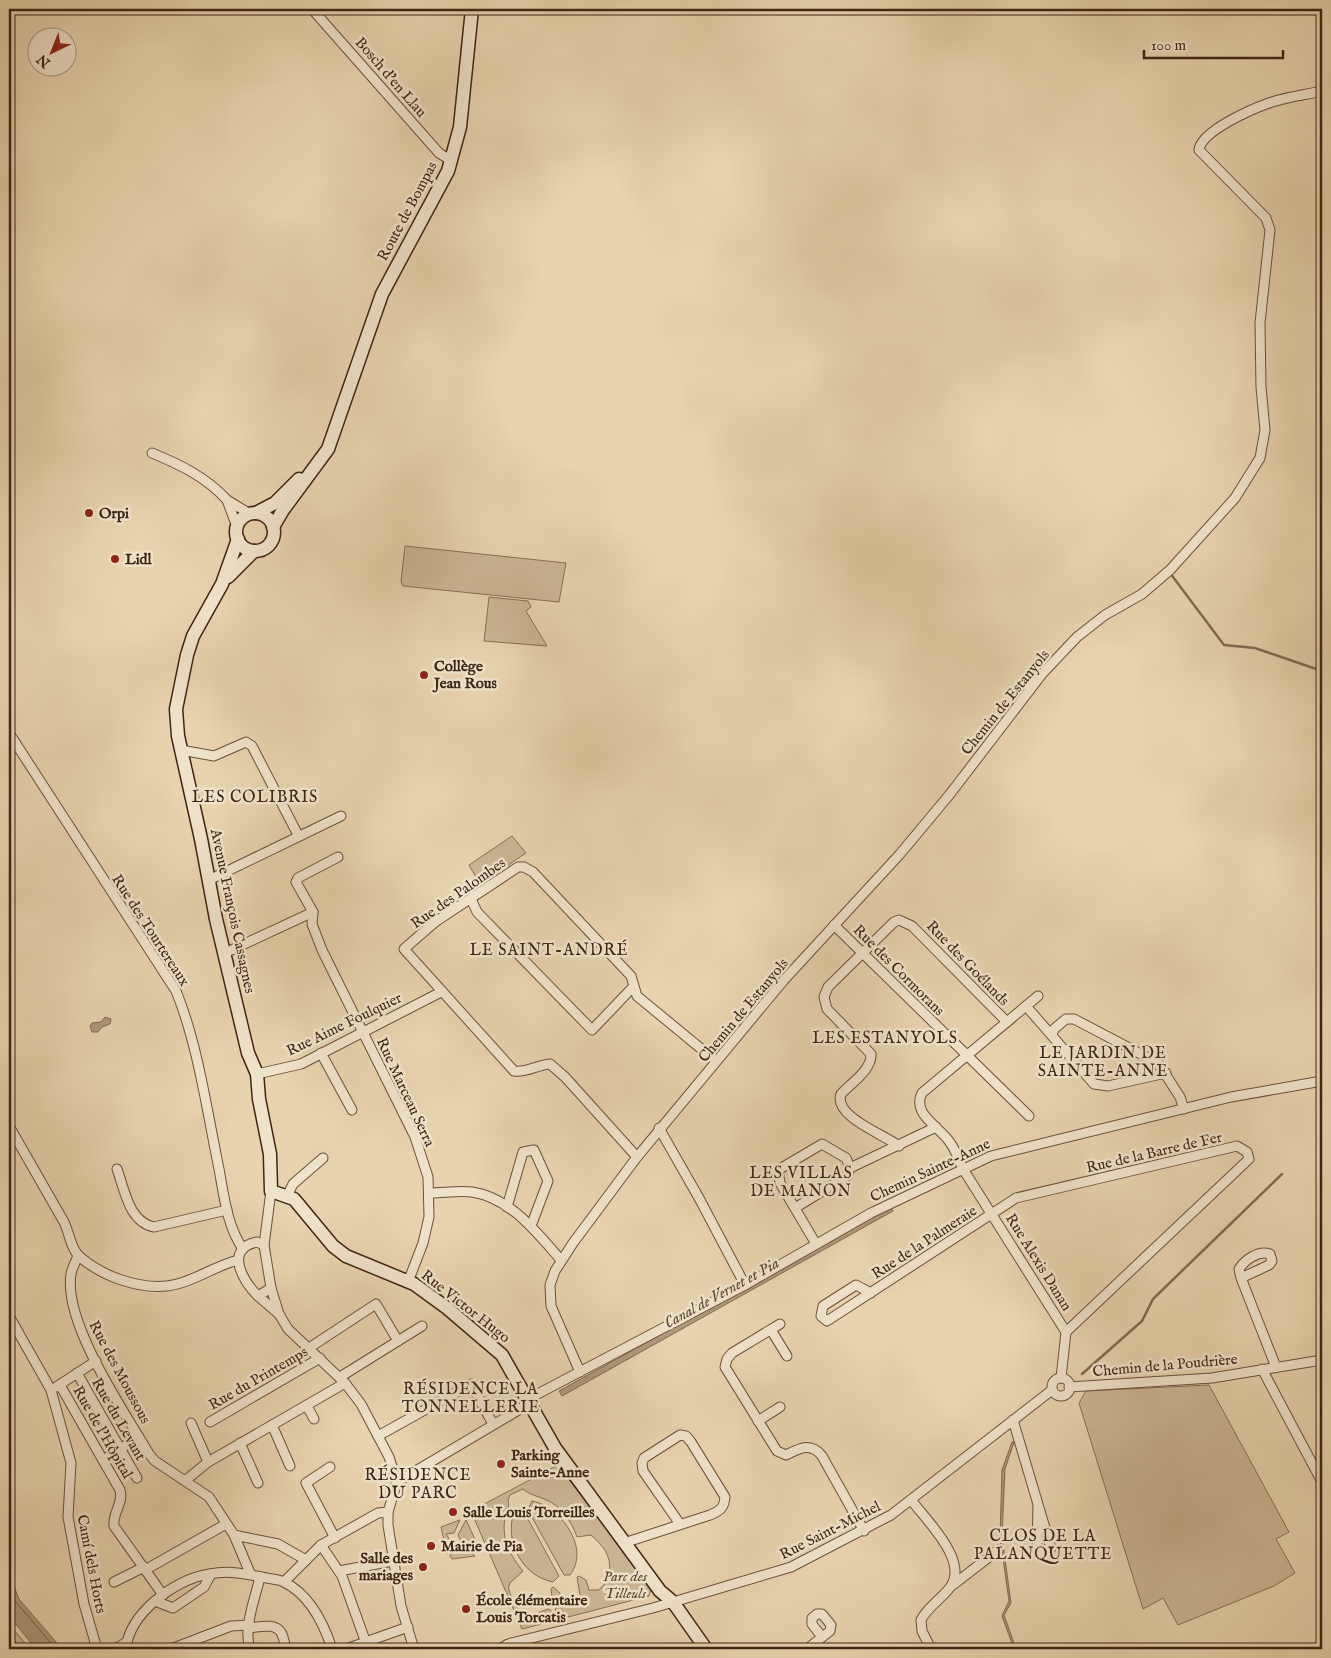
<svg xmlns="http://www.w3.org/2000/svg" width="1331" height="1658" font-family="'IM FELL English',serif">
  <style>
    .green { fill: #cbb594; stroke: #866d54; fill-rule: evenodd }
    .water { fill: #ae987a; stroke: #826a52 }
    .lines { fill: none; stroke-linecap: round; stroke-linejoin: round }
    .shore { stroke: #775e48; stroke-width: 1 }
    .stream { stroke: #826a52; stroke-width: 2.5 }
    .street-casing { stroke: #6a503b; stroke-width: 11 }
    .secondary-casing { stroke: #402515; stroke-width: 15 }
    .street { stroke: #efe2ca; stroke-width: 9 }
    .secondary { stroke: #efe2ca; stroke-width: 12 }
    .poi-dot { fill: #8f2418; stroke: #efe2ca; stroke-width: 2 }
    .labels { text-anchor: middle; stroke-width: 5; stroke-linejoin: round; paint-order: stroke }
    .street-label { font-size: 15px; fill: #402515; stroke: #efe2ca }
    .poi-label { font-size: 15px; font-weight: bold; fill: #402515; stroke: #efe2ca; text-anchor: start }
    .park-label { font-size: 15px; font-style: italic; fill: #5c422e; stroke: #efe2ca }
    .neighbourhood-label { font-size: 16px; letter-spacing: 1px; fill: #402515; stroke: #efe2ca }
    .water-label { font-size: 16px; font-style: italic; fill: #614833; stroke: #efe2ca }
  </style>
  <rect width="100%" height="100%" fill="#e7d3ae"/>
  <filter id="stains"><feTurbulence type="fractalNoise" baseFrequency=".004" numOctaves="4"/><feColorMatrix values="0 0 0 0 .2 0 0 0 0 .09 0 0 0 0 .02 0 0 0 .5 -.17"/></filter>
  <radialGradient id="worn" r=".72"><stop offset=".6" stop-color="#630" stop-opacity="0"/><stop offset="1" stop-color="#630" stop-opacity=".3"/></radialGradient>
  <g class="green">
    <path d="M 405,546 L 566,563 L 559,602 L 403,586 L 401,582 Z"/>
    <path d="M 489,597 L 528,601 L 531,607 L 526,611 L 547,646 L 484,641 Z"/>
    <path d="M 512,836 L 526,853 L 480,884 L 469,865 Z"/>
    <path d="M 1209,1385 L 1289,1532 L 1276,1539 L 1295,1573 L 1274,1586 L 1178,1625 L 1163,1598 L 1143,1609 L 1079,1403 L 1086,1391 Z"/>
    <path d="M 558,1465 L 651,1589 L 649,1596 L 522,1629 L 471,1511 ZM 523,1489 C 530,1495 535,1495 544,1499 C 561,1505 571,1521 577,1537 L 591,1535 C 607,1549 613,1560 608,1580 L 599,1590 L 589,1590 L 586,1580 L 579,1576 L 577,1577 L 580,1595 L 576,1602 C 564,1603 562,1593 553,1587 L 551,1589 L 552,1596 L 558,1602 L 554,1614 L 549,1609 C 528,1615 523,1623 512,1598 C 510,1593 507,1589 510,1583 L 523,1571 C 511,1557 501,1538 505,1519 C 507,1511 510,1508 508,1500 L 510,1495 Z"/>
    <path d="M 532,1501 C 560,1506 591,1548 570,1575 L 564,1575 L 528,1510 Z"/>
    <path d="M 518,1510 L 524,1512 L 559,1576 L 553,1582 C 522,1576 504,1541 514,1512 Z"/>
    <path d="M 460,1520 L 454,1533 L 446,1534 L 452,1543 L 447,1554 L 441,1527 Z"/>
    <path d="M 466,1520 L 479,1548 L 476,1551 L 460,1539 L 458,1535 Z"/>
    <path d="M 455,1543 L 458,1543 L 475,1556 L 452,1559 L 450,1556 Z"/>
    <path d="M 9,1624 L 30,1649 L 9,1649 Z"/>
  </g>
  <g class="water">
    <path d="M 105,1017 L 111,1019 L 110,1024 L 102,1027 L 98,1032 L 92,1032 L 90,1026 L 92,1023 L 101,1022 Z"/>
    <path d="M 891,1207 L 893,1211 L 562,1396 L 559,1391 Z"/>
    <path d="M 1012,1442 L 1014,1442 L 1005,1469 L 1002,1537 L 1011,1603 L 1004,1615 L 1016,1649 L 1014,1649 L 1002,1616 L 1009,1601 L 1000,1537 L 1002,1470 Z"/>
    <path d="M 9,1574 L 19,1599 L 62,1649 L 36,1649 L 9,1616 Z"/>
  </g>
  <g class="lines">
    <path class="shore" d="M 9,1588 L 16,1602 L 56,1649"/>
    <g class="stream">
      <path d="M 1170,573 L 1224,645 L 1255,648 L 1322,671"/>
      <path d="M 1082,1374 L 1142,1321 L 1153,1299 L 1282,1174"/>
    </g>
    <g class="street-casing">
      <g id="street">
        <path d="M 312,9 L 439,153 L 452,161"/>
        <path d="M 152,453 C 181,465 206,477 227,500"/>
        <path d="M 237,527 L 227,500 L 250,514"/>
        <path d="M 9,733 L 176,991 C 198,1045 207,1111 219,1169 C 224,1196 227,1226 243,1249"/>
        <path d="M 181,750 L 214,756 L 246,742 L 252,746 L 298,835"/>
        <path d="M 338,857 L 298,878 L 296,882 L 313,912 L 312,924 L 322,950 L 415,1137 L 428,1177 L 429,1217 L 423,1243 L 408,1282"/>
        <path d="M 209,883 L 213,878 L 341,816"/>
        <path d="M 471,899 L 477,912 L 592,1030 L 633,987"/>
        <path d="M 834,925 L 1029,1116"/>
        <path d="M 225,953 L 313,912"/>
        <path d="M 1038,996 L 922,1093 C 911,1115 941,1127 951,1144 C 956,1151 959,1161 963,1169 L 1066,1332 L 1061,1378"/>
        <path d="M 1026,1006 L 1094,1084 L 1108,1086 L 1166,1073"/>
        <path d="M 1052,1035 L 1054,1029 L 1066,1019 L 1074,1019 L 1158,1063 L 1180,1097 L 1184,1109"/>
        <path d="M 321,1053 L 352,1110"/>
        <path d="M 257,1074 L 301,1064 L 441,992"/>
        <path d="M 9,1126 C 27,1158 46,1190 64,1222 C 69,1232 71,1249 79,1256 C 101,1276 138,1289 167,1286 C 192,1283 214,1266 238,1260"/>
        <path d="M 659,1128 L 699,1198 L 745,1285"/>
        <path d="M 899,1146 C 883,1134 833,1116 841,1094 C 851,1083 872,1070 871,1054 L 827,1009 L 824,997 L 828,987 L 894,922 L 899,920 L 912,926 L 1007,1022"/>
        <path d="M 637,1157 L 565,1077 L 550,1064 C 537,1065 526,1073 514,1071 L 404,949 L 435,922 L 518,867 L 524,867 L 533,872 L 631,976 L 637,996 L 716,1061"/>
        <path d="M 850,1168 L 936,1127"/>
        <path d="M 117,1169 C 125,1191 129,1222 154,1227 L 227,1210"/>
        <path d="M 429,1193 C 443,1193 459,1190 472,1192 C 511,1198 537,1233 561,1260"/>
        <path d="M 287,1196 L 293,1184 L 323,1158"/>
        <path d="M 507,1207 L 523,1152 L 534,1150 L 548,1181 L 531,1226"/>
        <path d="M 795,1208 L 847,1176 L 850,1168 L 846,1158 L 822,1144 L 778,1170 L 780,1183 L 816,1244"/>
        <path d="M 257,1242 L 264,1245 L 271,1288 L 258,1296 C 244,1282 223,1249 257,1242 Z"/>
        <path d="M 264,1245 L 271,1191"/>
        <path d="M 78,1256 C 76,1261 72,1268 71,1274 C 63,1323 124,1411 149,1454 L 155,1461 L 209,1497 L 234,1535 L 250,1573"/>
        <path d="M 1241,1278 L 1269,1265 L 1272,1261 L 1270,1254 C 1258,1250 1245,1260 1239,1269 L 1241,1278 L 1276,1367"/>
        <path d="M 871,1293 L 856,1285 L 823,1306 L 821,1316 L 827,1321 L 1016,1198 L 1237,1146 L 1247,1152 L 1249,1159 L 1066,1332"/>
        <path d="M 258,1296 L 279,1314 L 271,1288"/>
        <path d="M 279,1314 L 288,1329 L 345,1383 L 361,1404 L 389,1457 L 397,1482 L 388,1512 L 388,1525 L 401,1606 L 414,1649"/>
        <path d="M 9,1316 L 51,1390 L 71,1463 L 68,1517 L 84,1604 L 97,1649"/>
        <path d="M 780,1324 L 732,1353 L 727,1359 L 725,1367 L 777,1451 L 786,1455 C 800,1448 811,1442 822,1456 L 864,1531"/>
        <path d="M 771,1330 L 787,1356"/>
        <path d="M 309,1348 L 376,1304 L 398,1341"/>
        <path d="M 1262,1369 L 1322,1482"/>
        <path d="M 580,1372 L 551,1306 L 550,1285 L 555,1271 L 573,1243 L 637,1157 L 784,980 L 900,854 L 950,794 L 1042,674 L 1077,637 L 1105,615 L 1142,594 L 1170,570 L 1235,498 L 1260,458 L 1265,430 L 1261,387 L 1260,323 L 1270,230 L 1266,218 L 1199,150 C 1201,131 1252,109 1269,103 C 1285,97 1305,95 1322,91"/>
        <path d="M 77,1373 L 137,1478"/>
        <path d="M 340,1377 L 422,1326"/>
        <circle cx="1061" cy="1387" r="9"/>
        <path d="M 60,1385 L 120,1490 C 124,1503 112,1513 114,1526 L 163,1595"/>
        <path d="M 56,1387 L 96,1361"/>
        <path d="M 1069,1387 L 1212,1378 L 1322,1360"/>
        <path d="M 307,1406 L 314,1419"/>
        <path d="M 1013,1420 L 1051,1548 L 1037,1553 L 1038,1505"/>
        <path d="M 758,1421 L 780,1407"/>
        <path d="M 210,1422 L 320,1358"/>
        <path d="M 191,1423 L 208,1462"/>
        <path d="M 272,1425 L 290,1466"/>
        <path d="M 378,1436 L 471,1384 L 493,1424"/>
        <path d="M 240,1443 L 258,1483"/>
        <path d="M 103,1460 L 139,1437"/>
        <path d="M 330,1467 L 306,1483 L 335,1538"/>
        <path d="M 186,1480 L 208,1462 L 345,1383"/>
        <path d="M 397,1482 L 522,1408 L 528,1399 L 745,1285 L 871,1213 L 991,1156 L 1231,1097 L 1322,1081"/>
        <path d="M 912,1501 C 927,1521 968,1560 951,1586 C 943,1598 928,1606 921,1620 L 922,1631 L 931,1649"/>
        <path d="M 234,1535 L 278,1544 L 306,1560"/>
        <path d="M 624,1543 L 710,1515 C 720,1511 724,1508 725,1497 L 691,1442 L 686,1436 L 680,1435 L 644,1458 L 642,1463 L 643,1471 L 680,1524"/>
        <path d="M 321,1545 L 342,1576 L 366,1643"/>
        <path d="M 145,1570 L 226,1524"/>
        <path d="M 339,1571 L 393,1561"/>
        <path d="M 114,1582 L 144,1567"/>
        <path d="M 284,1582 L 321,1545 L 378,1513 L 388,1512"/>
        <path d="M 953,1585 L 998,1550"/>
        <path d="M 155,1601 L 173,1608 L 204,1587 L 211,1574"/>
        <path d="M 249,1628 C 259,1627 276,1622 282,1634 C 284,1639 284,1644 287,1649"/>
        <path d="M 115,1649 L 127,1642 C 136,1607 181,1576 216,1573 C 233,1571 246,1574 262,1577 C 269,1579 278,1579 284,1582 C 310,1595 324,1624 332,1649"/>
        <path d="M 171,1649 L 231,1626 L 250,1625"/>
        <path d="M 250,1649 C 243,1628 255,1599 260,1577"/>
        <path d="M 346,1649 L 408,1627"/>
        <path d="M 500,1649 L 508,1644 L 653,1608 L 791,1567 L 891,1515 L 1052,1390"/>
        <path d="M 807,1649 L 830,1631 L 831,1625 L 822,1614 L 817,1614 L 812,1618 L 812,1624 L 822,1637"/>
      </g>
    </g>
    <g class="secondary-casing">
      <g id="secondary">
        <path d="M 256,513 L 275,503 L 299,479"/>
        <circle cx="255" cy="532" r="19"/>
        <path d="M 273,527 L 283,510 L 328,449 L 382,294 L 448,171 L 460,127 L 472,9"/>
        <path d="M 238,539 L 222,584 L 193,636 L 187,655 L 176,709 L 178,736 L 201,839 L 216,919 L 248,1053 L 257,1074 L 259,1099 L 270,1154 L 271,1191 L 294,1199 L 333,1246 L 346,1256 L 414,1284 L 447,1308 L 502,1355 L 555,1448 L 660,1591 L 673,1602 L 706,1649"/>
        <path d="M 228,577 L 254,551"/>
      </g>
    </g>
    <use href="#street" class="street"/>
    <use href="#secondary" class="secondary"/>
  </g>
  <g class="poi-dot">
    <circle cx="89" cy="513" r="5"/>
    <circle cx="115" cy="559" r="5"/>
    <circle cx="424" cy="675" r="5"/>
    <circle cx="501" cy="1464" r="5"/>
    <circle cx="453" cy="1512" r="5"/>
    <circle cx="431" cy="1546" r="5"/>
    <circle cx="423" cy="1567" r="5"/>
    <circle cx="466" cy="1609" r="5"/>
  </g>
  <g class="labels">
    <g class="street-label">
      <text transform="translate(391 77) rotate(49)" y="5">Bosch d'en Llau</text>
      <text transform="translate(407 211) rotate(-62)" y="5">Route de Bompas</text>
      <text transform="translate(1005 702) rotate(-51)" y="5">Chemin de Estanyols</text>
      <text transform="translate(458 893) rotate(-35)" y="5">Rue des Palombes</text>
      <text transform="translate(233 911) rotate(78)" y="5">Avenue François Cassagnes</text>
      <text transform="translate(151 930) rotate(57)" y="5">Rue des Tourtereaux</text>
      <text transform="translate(968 963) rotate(46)" y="5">Rue des Goélands</text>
      <text transform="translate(899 970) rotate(45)" y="5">Rue des Cormorans</text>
      <text transform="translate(743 1010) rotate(-50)" y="5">Chemin de Estanyols</text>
      <text transform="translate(344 1024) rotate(-26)" y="5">Rue Aime Foulquier</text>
      <text transform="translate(406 1092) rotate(65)" y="5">Rue Marceau Serra</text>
      <text transform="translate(1154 1152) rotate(-13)" y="5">Rue de la Barre de Fer</text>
      <text transform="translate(930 1170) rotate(-25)" y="5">Chemin Sainte-Anne</text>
      <text transform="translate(924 1242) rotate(-33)" y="5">Rue de la Palmeraie</text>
      <text transform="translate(1039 1262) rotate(58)" y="5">Rue Alexis Danan</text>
      <text transform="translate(466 1306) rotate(38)" y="5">Rue Victor Hugo</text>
      <text transform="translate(1165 1365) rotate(-5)" y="5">Chemin de la Poudrière</text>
      <text transform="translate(120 1372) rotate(62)" y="5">Rue des Moussous</text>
      <text transform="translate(258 1378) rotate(-30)" y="5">Rue du Printemps</text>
      <text transform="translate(119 1419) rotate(60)" y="5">Rue du Levant</text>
      <text transform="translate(103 1432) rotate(60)" y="5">Rue de l'Hôpital</text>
      <text transform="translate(830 1530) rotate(-27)" y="5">Rue Saint-Michel</text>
      <text transform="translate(92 1564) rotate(79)" y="5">Camí dels Horts</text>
    </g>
    <g class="poi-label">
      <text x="99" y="518">Orpi</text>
      <text x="125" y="564">Lidl</text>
      <text x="434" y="671">Collège<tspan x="434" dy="17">Jean Rous</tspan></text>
      <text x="511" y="1460">Parking<tspan x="511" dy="17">Sainte-Anne</tspan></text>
      <text x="463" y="1517">Salle Louis Torreilles</text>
      <text x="441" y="1551">Mairie de Pia</text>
      <text x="413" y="1563" text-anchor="end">Salle des<tspan x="413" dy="17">mariages</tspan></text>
      <text x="476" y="1605">École élémentaire<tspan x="476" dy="17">Louis Torcatis</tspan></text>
    </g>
    <g class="park-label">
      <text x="625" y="1581">Parc des<tspan x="625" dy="17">Tilleuls</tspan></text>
    </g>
    <g class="neighbourhood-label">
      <text x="255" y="802">LES COLIBRIS</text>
      <text x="549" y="955">LE SAINT-ANDRÉ</text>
      <text x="885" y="1043">LES ESTANYOLS</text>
      <text x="1103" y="1058">LE JARDIN DE<tspan x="1103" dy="18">SAINTE-ANNE</tspan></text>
      <text x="801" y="1178">LES VILLAS<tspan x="801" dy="18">DE MANON</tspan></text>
      <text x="471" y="1394">RÉSIDENCE LA<tspan x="471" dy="18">TONNELLERIE</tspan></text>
      <text x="418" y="1480">RÉSIDENCE<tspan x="418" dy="18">DU PARC</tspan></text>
      <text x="1043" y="1541">CLOS DE LA<tspan x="1043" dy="18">PALANQUETTE</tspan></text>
    </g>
    <g class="water-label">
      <text transform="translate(721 1292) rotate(-29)" y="6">Canal de Vernet et Pia</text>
    </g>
  </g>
  <rect width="1331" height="1658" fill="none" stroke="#e7d3ae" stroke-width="30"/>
  <rect x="10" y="10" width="1311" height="1638" fill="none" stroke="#402515" stroke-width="2.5"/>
  <rect x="15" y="15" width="1301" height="1628" fill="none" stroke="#402515"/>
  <g transform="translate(52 52) rotate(223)"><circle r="24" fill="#efe2ca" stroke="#a99682"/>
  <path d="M0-4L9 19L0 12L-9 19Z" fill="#8f2418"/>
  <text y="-8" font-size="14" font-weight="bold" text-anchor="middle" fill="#402515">N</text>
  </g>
  <path d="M1144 50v8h139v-8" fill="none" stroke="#402515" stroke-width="2.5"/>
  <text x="1151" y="50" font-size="15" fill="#402515" stroke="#efe2ca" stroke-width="4" paint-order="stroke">100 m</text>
  <rect width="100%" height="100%" filter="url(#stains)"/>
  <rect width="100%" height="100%" fill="url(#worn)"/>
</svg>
